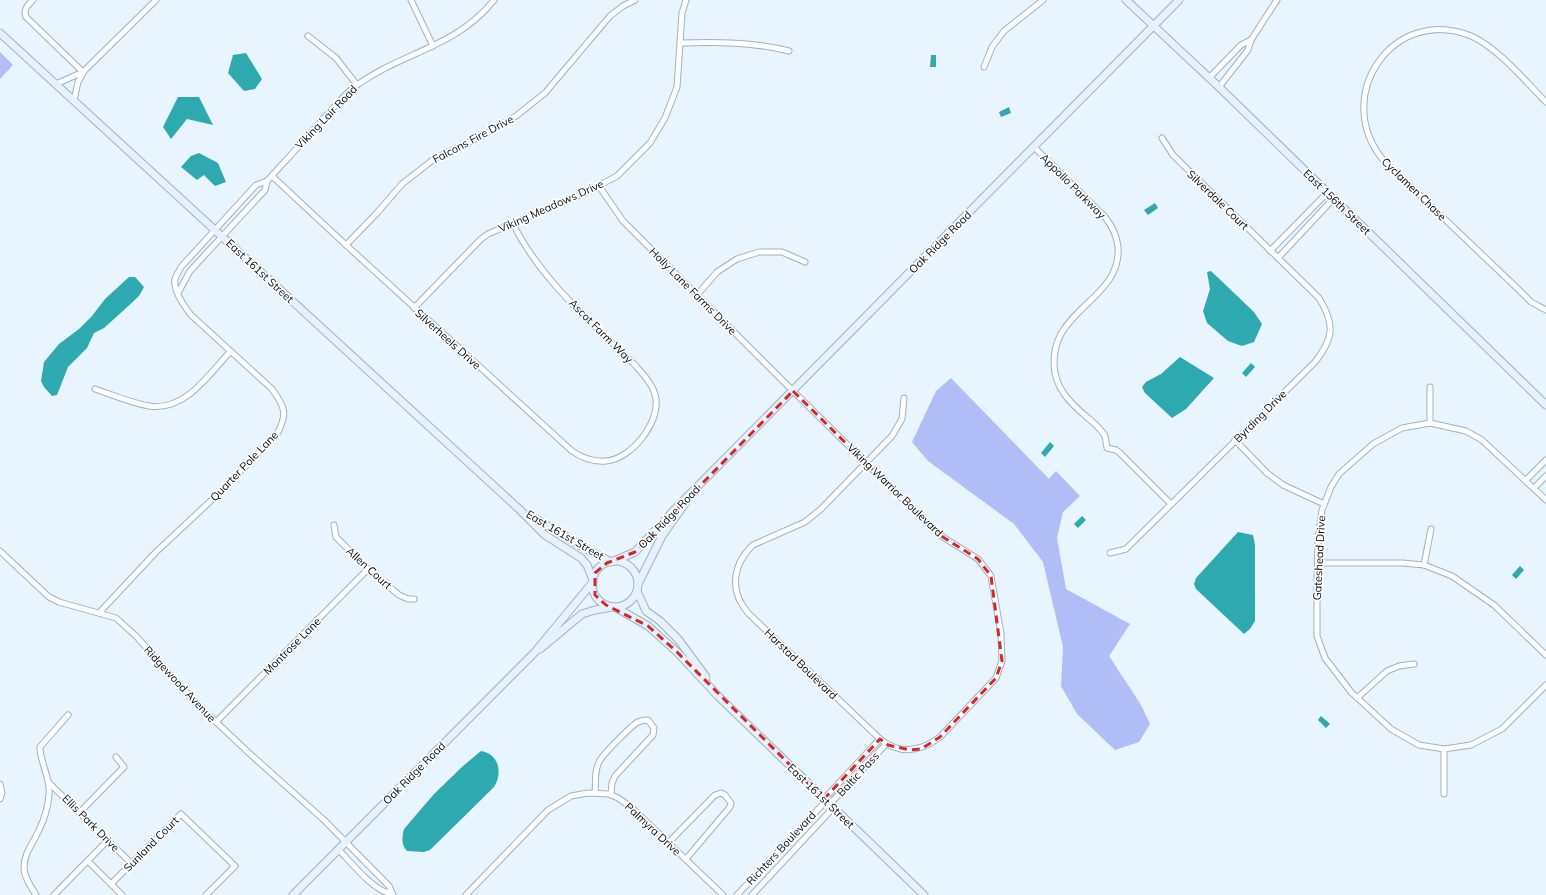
<svg xmlns="http://www.w3.org/2000/svg" width="1546" height="895" font-family="Mulish,sans-serif">
  <style>
    .green { fill: #b1bdf6 }
    .water { fill: #2fa9b0 }
    .lines { fill: none; stroke-linecap: round; stroke-linejoin: round }
    .street-casing { stroke: #9eb2c0; stroke-width: 7 }
    .secondary-casing { stroke: #9eb2c0; stroke-width: 9 }
    .street { stroke: #fff; stroke-width: 5 }
    .secondary { stroke: #e7f0fd; stroke-width: 7 }
    .marked { fill: none; stroke: #d62828; stroke-width: 3; stroke-dasharray: 8 5; stroke-linejoin: round }
    .labels { text-anchor: middle; stroke-width: 3.5; stroke-linejoin: round; paint-order: stroke }
    .street-label { font-size: 11px; fill: #060c11; stroke: #fff }
  </style>
  <rect width="100%" height="100%" fill="#e8f5fe"/>
  <g class="green">
    <path d="M 0,52 L 13,65 L 0,79 Z"/>
    <path d="M 951,378 L 1049,479 L 1056,471 L 1080,496 L 1063,512 L 1057,538 L 1066,589 L 1130,624 L 1109,656 L 1141,705 L 1150,724 L 1139,742 L 1115,750 L 1077,714 L 1061,686 L 1063,647 L 1043,562 L 1014,524 L 928,461 L 912,442 L 936,391 Z"/>
  </g>
  <g class="water">
    <path d="M 246,53 L 262,79 L 255,89 L 244,91 L 228,73 L 233,55 Z"/>
    <path d="M 931,55 L 936,55 L 936,67 L 930,67 Z"/>
    <path d="M 178,97 L 199,97 L 213,125 L 187,119 L 171,139 L 163,127 Z"/>
    <path d="M 1009,107 L 1011,113 L 1001,117 L 999,112 Z"/>
    <path d="M 199,153 L 218,163 L 226,182 L 215,186 L 204,175 L 197,180 L 181,167 L 191,156 Z"/>
    <path d="M 1155,203 L 1158,208 L 1148,215 L 1144,210 Z"/>
    <path d="M 1211,271 L 1254,312 L 1262,324 L 1254,342 L 1242,346 L 1228,341 L 1207,323 L 1203,311 L 1210,289 L 1207,272 Z"/>
    <path d="M 129,277 L 135,277 L 144,287 L 139,296 L 124,310 L 104,328 L 94,333 L 87,348 L 68,367 L 57,395 L 52,396 L 44,387 L 41,381 L 44,362 L 59,344 L 79,329 L 92,316 L 105,299 Z"/>
    <path d="M 1180,357 L 1214,378 L 1186,409 L 1172,418 L 1145,393 L 1142,387 L 1146,382 L 1161,374 Z"/>
    <path d="M 1251,363 L 1255,367 L 1246,377 L 1242,373 Z"/>
    <path d="M 1050,442 L 1054,446 L 1045,457 L 1041,453 Z"/>
    <path d="M 1082,516 L 1086,520 L 1078,528 L 1074,524 Z"/>
    <path d="M 1238,532 L 1253,535 L 1255,545 L 1255,621 L 1250,629 L 1244,634 L 1196,589 L 1194,584 L 1196,578 Z"/>
    <path d="M 1520,566 L 1524,570 L 1516,579 L 1512,575 Z"/>
    <path d="M 1321,716 L 1330,724 L 1326,728 L 1318,720 Z"/>
    <path d="M 481,751 C 499,754 503,773 494,787 L 430,850 L 424,852 L 407,851 C 401,845 402,837 404,829 L 434,794 L 463,766 Z"/>
  </g>
  <g class="lines">
    <g class="street-casing">
      <g id="street">
        <path d="M 33,0 C 28,5 23,9 26,17 L 83,72"/>
        <path d="M 411,0 L 433,46"/>
        <path d="M 308,36 L 336,58 L 357,85"/>
        <path d="M 681,43 C 718,42 753,42 789,51"/>
        <path d="M 984,67 L 992,47 L 1004,31 L 1043,0"/>
        <path d="M 1209,78 L 1241,45 L 1251,40"/>
        <path d="M 56,84 L 83,72 L 156,0"/>
        <path d="M 1219,87 L 1248,50 L 1251,40 L 1277,0"/>
        <path d="M 74,100 L 78,82 L 83,73"/>
        <path d="M 1546,102 C 1525,81 1498,48 1471,36 C 1393,4 1329,98 1385,162 L 1519,290 L 1531,302 L 1546,310"/>
        <path d="M 1034,147 L 1105,217 C 1112,226 1117,236 1118,247 C 1121,288 1078,303 1061,334 C 1056,343 1054,354 1054,363 C 1054,388 1071,404 1088,418 C 1094,423 1101,429 1105,436 C 1106,440 1106,444 1107,448 L 1116,450 L 1120,453 L 1171,504"/>
        <path d="M 272,176 L 346,245 L 572,451 C 582,458 594,462 606,461 C 631,459 659,424 656,399 C 654,385 643,374 634,364 C 590,321 541,280 513,224"/>
        <path d="M 599,186 L 623,221 L 793,391 L 938,534 L 978,559 L 991,576 L 1001,634 L 1002,661 L 996,678 L 940,737 C 920,752 900,755 880,739 L 749,614 C 729,592 732,565 753,545 L 805,522 L 821,509 L 892,436 L 902,419 L 904,398"/>
        <path d="M 346,245 L 376,214 L 402,184 L 434,159 L 482,136 L 516,116 L 545,93 L 610,16 L 623,6 L 635,0"/>
        <path d="M 1270,251 L 1327,193"/>
        <path d="M 1278,258 L 1333,199"/>
        <path d="M 178,293 L 190,271 L 265,190 L 267,181 C 286,160 305,140 323,119 C 334,108 344,94 357,85 C 403,52 457,47 494,0"/>
        <path d="M 697,295 L 717,272 L 737,259 L 759,252 L 782,252 L 805,262"/>
        <path d="M 414,308 L 481,239 L 488,234 L 587,192 L 617,176 L 650,143 L 665,118 L 677,87 L 682,13 L 686,0"/>
        <path d="M 95,389 C 113,395 131,403 149,406 C 185,412 209,374 230,352"/>
        <path d="M 1430,423 L 1430,387"/>
        <path d="M 1235,440 L 1267,473 L 1283,485 L 1324,504"/>
        <path d="M 1526,480 L 1546,460"/>
        <path d="M 1534,488 L 1546,476"/>
        <path d="M 1546,500 L 1482,440 L 1466,431 L 1430,423 L 1402,428 L 1373,444 L 1339,474 L 1331,487 L 1322,510 L 1318,540 L 1317,580 L 1317,636 L 1325,658 L 1351,692 L 1391,729 L 1419,745 L 1444,749 L 1471,745 L 1502,729 L 1546,685"/>
        <path d="M 334,525 L 336,537 L 368,569 L 399,595 L 408,599 L 414,599"/>
        <path d="M 0,551 L 49,597 L 59,602 L 116,618 L 136,636 L 195,702 L 249,753 L 324,820 L 389,886 L 393,895"/>
        <path d="M 1110,553 L 1126,549 L 1132,543 L 1315,362 C 1334,338 1335,324 1319,298 L 1173,155 L 1162,138"/>
        <path d="M 1318,563 L 1402,563 L 1424,565 L 1452,576 L 1494,605 L 1546,655"/>
        <path d="M 1424,565 L 1431,529"/>
        <path d="M 99,613 L 156,552 L 217,495 L 277,434 C 288,414 285,407 272,389 L 191,315 C 184,306 173,290 175,279 C 176,275 180,270 181,267 L 256,185 L 267,181"/>
        <path d="M 1357,698 L 1387,671 L 1399,666 L 1414,664"/>
        <path d="M 216,722 L 368,569"/>
        <path d="M 49,783 L 132,864"/>
        <path d="M 0,784 L 2,793 L 0,799"/>
        <path d="M 595,793 C 596,783 594,771 599,762 C 602,755 632,725 638,722 C 642,720 644,720 648,720 L 654,728 L 653,735 L 615,776 L 612,783 L 611,795"/>
        <path d="M 1444,794 L 1444,749"/>
        <path d="M 824,799 L 880,739"/>
        <path d="M 830,804 L 886,744"/>
        <path d="M 80,812 L 124,767 L 116,757"/>
        <path d="M 668,843 L 715,795 L 721,793 L 725,795 L 731,803 L 730,807 L 686,859"/>
        <path d="M 338,849 C 350,861 375,893 391,893"/>
        <path d="M 88,861 L 122,895"/>
        <path d="M 111,884 L 181,814 L 235,866 L 206,895"/>
        <path d="M 36,895 C 31,887 24,877 24,867 C 24,853 34,842 39,830 C 44,820 48,806 49,795 C 51,778 40,763 40,747 L 68,715"/>
        <path d="M 54,895 L 108,840"/>
        <path d="M 466,895 L 548,810 L 571,796 L 588,793 L 609,794 L 618,798 L 631,807 L 723,895"/>
        <path d="M 737,895 L 826,801"/>
        <path d="M 752,895 L 833,808"/>
      </g>
    </g>
    <g class="secondary-casing">
      <g id="secondary">
        <path d="M 1126,0 L 1219,87 L 1546,405"/>
        <path d="M 0,33 L 519,509 L 545,535 L 581,558 L 587,565 L 593,580"/>
        <path d="M 529,515 L 592,552 L 611,562"/>
        <path d="M 614,561 L 635,552 L 677,507 L 701,483 L 1179,0"/>
        <circle cx="615" cy="584" r="23"/>
        <path d="M 638,584 L 662,536 L 686,502"/>
        <path d="M 637,591 L 646,611 L 660,621 L 678,639 L 706,677"/>
        <path d="M 615,607 L 648,626 L 677,652 L 718,696 L 924,895"/>
        <path d="M 540,649 L 582,614 L 595,610 L 612,607"/>
        <path d="M 293,895 L 535,652 L 593,582"/>
      </g>
    </g>
    <use href="#street" class="street"/>
    <use href="#secondary" class="secondary"/>
  </g>
  <path class="marked" d="M 793,391 L 938,534 L 978,559 L 991,576 L 1002,661 L 996,678 L 940,737 L 921,749 L 910,750 L 888,745 L 880,739 L 824,799 L 677,652 L 648,626 L 606,605 L 595,595 L 595,573 L 607,563 L 635,552 Z"/>
  <g class="labels">
    <g class="street-label">
      <text transform="translate(326 117) rotate(-46)" y="4">Viking Lair Road</text>
      <text transform="translate(473 139) rotate(-28)" y="4">Falcons Fire Drive</text>
      <text transform="translate(1073 186) rotate(45)" y="4">Appollo Parkway</text>
      <text transform="translate(1414 189) rotate(44)" y="4">Cyclamen Chase</text>
      <text transform="translate(1218 200) rotate(44)" y="4">Silverdale Court</text>
      <text transform="translate(1337 202) rotate(44)" y="4">East 156th Street</text>
      <text transform="translate(551 206) rotate(-24)" y="4">Viking Meadows Drive</text>
      <text transform="translate(940 242) rotate(-45)" y="4">Oak Ridge Road</text>
      <text transform="translate(260 271) rotate(43)" y="4">East 161st Street</text>
      <text transform="translate(693 291) rotate(45)" y="4">Holly Lane Farms Drive</text>
      <text transform="translate(601 331) rotate(45)" y="4">Ascot Farm Way</text>
      <text transform="translate(448 339) rotate(42)" y="4">Silverheels Drive</text>
      <text transform="translate(1260 416) rotate(-45)" y="4">Byrding Drive</text>
      <text transform="translate(244 466) rotate(-46)" y="4">Quarter Pole Lane</text>
      <text transform="translate(895 490) rotate(44)" y="4">Viking Warrior Boulevard</text>
      <text transform="translate(669 517) rotate(-46)" y="4">Oak Ridge Road</text>
      <text transform="translate(565 535) rotate(30)" y="4">East 161st Street</text>
      <text transform="translate(1319 558) rotate(-87)" y="4">Gateshead Drive</text>
      <text transform="translate(369 568) rotate(42)" y="4">Allen Court</text>
      <text transform="translate(292 646) rotate(-45)" y="4">Montrose Lane</text>
      <text transform="translate(801 664) rotate(44)" y="4">Harstad Boulevard</text>
      <text transform="translate(180 684) rotate(47)" y="4">Ridgewood Avenue</text>
      <text transform="translate(414 773) rotate(-45)" y="4">Oak Ridge Road</text>
      <text transform="translate(858 774) rotate(-47)" y="4">Baltic Pass</text>
      <text transform="translate(821 796) rotate(44)" y="4">East 161st Street</text>
      <text transform="translate(91 823) rotate(45)" y="4">Ellis Park Drive</text>
      <text transform="translate(653 829) rotate(43)" y="4">Palmyra Drive</text>
      <text transform="translate(151 844) rotate(-45)" y="4">Sunland Court</text>
      <text transform="translate(781 848) rotate(-47)" y="4">Richters Boulevard</text>
    </g>
  </g>
</svg>
